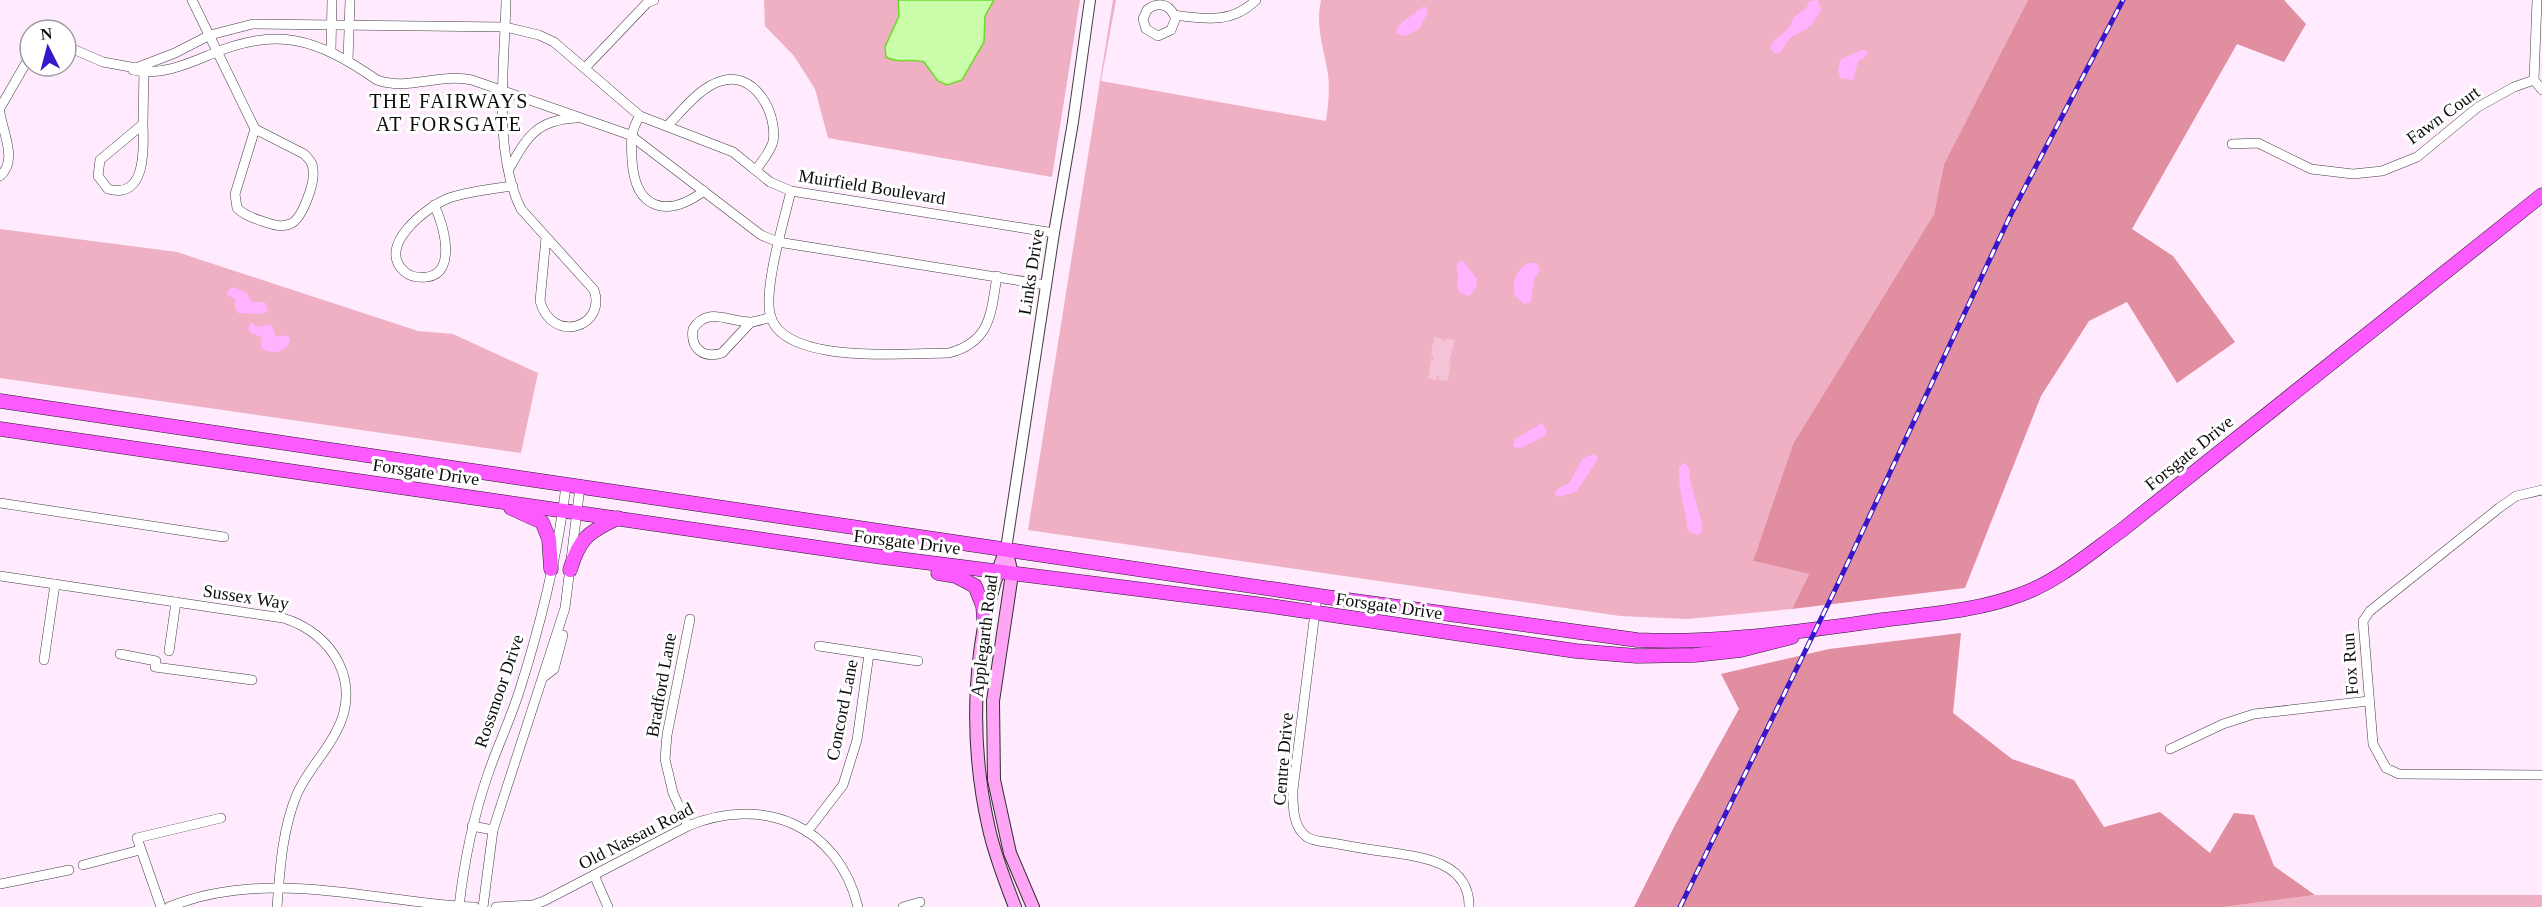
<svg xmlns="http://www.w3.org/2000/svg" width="2542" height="907" font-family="'Times New Roman',serif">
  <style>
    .green { fill: #eeb0c2 }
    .forest { fill: #e08ea0 }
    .sand { fill: #ffb2ff }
    .pitch { fill: #f4c3d8 }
    .water { fill: #cafda9; stroke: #6bdb28; stroke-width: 1.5 }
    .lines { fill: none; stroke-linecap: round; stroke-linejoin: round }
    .minor-casing { stroke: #3f3f3f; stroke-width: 10 }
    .tertiary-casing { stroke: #3f3f3f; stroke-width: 12 }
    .secondary-casing { stroke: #2e2e2e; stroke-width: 14 }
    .primary-casing { stroke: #1d1d1d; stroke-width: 15 }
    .minor { stroke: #fff; stroke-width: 9 }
    .tertiary { stroke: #fff; stroke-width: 10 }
    .secondary { stroke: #ffa5f5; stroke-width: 12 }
    .primary { stroke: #fc5aff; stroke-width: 14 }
    .rail-casing { stroke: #3616ca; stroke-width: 5 }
    .rail { stroke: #fff; stroke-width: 3; stroke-dasharray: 9; stroke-linecap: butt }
    .labels { text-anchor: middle; stroke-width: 6; stroke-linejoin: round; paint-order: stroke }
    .street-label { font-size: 18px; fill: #0c0c0c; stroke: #fff }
    .neighbourhood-label { font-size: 20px; letter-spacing: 1.5px; fill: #0c0c0c; stroke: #fff }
  </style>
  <rect width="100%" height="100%" fill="#ffeafe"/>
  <g class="green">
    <path d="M 764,0 L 1080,0 L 1052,177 L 828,138 L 815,89 L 794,56 L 765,26 Z"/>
    <path d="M 1113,0 L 1116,0 L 1101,81 L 1326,121 C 1328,107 1330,89 1328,74 C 1324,49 1315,26 1321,0 L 2028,0 L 1944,164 L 1934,214 L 1793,444 L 1753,561 L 1809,574 L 1792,609 L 1687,619 L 1620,616 L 1028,530 Z"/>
    <path d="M 0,229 L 177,252 L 418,331 L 453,334 L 538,373 L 521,453 L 0,378 Z"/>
    <path d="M 2315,895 L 2542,895 L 2542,907 L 2224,907 Z"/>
  </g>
  <g class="forest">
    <path d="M 2028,0 L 2284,0 L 2306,24 L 2284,62 L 2237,44 L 2132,229 L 2173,256 L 2235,342 L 2177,383 L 2127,302 L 2089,321 L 2041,396 L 1965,588 L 1792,609 L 1809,574 L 1753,561 L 1793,444 L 1934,214 L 1944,164 Z"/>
    <path d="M 1961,633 L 1953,713 L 2012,759 L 2074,780 L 2104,827 L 2160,812 L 2210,853 L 2234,813 L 2254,815 L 2274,866 L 2315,895 L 2224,907 L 1634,907 L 1675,825 L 1739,709 L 1721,674 L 1829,649 Z"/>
  </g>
  <g class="sand">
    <path d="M 1818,0 L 1821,10 L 1811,26 L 1790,38 L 1780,53 L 1775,54 L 1770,48 L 1774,41 L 1790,27 L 1793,18 L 1807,7 L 1809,1 Z"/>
    <path d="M 1424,6 L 1427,8 L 1428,12 L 1419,29 L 1405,36 L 1395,33 L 1400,24 Z"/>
    <path d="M 1862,50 L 1867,51 L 1868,55 L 1858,61 L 1853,80 L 1840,78 L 1838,70 L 1841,59 Z"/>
    <path d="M 1463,261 L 1477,279 L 1476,288 L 1469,296 C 1455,293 1457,288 1458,277 C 1458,270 1455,268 1458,262 Z"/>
    <path d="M 1529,263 L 1537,263 L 1540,270 L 1534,280 L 1531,302 L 1524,304 L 1515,296 C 1511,283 1517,268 1529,263 Z"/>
    <path d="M 233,287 L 246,292 L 252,302 L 265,302 L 268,311 L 260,314 L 238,313 L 235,309 L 235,299 L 227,295 L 228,290 Z"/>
    <path d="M 251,322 L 257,327 L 271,324 L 276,337 L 285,335 L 290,338 C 290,352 273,355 262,349 L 261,337 L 251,333 L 248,329 Z"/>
    <path d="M 1542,423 L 1547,431 L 1545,436 L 1521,448 L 1513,447 L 1515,439 Z"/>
    <path d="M 1594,454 L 1597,456 L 1597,461 L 1576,492 L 1559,497 L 1555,495 L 1556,490 L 1570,482 L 1583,458 Z"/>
    <path d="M 1684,463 L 1689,468 L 1690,480 L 1702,524 L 1702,532 L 1697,535 L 1688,531 C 1685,509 1678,490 1679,467 Z"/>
  </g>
  <path class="pitch" d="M 1434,337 L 1443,339 L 1443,342 L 1446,339 L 1455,340 L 1449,363 L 1451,363 L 1448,381 L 1439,380 L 1439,376 L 1437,376 L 1436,380 L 1428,378 L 1431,360 L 1433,360 L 1434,356 L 1431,355 Z"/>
  <path class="water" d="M 898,0 L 994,0 L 985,16 L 984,42 L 962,80 L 947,85 L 938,81 L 924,62 C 911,58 897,64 886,57 L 885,47 L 899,16 Z"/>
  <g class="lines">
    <g class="minor-casing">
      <g id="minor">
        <path d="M 192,0 L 255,129 L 304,154 C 309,159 313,163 313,170 C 315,183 302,220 290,224 C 280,228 271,224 262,221 C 252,218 244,215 237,208 L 235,194 L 255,129"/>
        <path d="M 506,0 C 505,64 492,150 521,209 L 594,290 C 607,327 552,345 540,301 L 546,238"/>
        <path d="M 2537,0 L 2534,80 L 2542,90"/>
        <path d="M 1175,20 L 1171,30 L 1158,36 L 1146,29 L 1143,19 L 1147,10 C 1157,2 1168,3 1174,15 C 1205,19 1232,24 1256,0"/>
        <path d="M 66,46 L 103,62 L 136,68 L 175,53 L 210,35 L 253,24 L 505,27 L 539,35 L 554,42 L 640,116 L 733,152 L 770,182 L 791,191 L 1054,233"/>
        <path d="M 331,51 L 332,0"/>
        <path d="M 348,61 L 350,0"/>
        <path d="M 585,68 L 647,3 L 654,0"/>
        <path d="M 133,70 C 159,76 185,65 209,55 C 278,25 317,39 377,80 C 408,91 440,73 472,80 L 630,135 L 761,235 L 778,242 L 1046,285"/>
        <path d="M 0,108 L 30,56"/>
        <path d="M 0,113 C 3,133 18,161 0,176"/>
        <path d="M 640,116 C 630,131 631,141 632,160 C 635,209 666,219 704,191"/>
        <path d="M 143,124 C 144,149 146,200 108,189 L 98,176 L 100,160 L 143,124 L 144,67"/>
        <path d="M 668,125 C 683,110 700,87 721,81 C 754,70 778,113 773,142 C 770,152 762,161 756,170"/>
        <path d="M 2232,144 L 2258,143 L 2311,169 L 2353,174 L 2382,171 L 2417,157 L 2478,107 L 2514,87 L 2534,80"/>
        <path d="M 509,169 C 527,137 536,120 576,118"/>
        <path d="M 791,191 C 784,220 764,287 770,314 C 781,366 909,353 949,353 C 991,342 991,313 997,276"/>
        <path d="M 434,205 C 443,222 458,273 427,277 C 419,278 411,277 405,272 C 375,247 426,207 449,198 C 470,191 491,189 513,186"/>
        <path d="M 751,322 L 722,353 C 703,359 690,348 693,329 C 708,305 730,323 752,322 C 758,321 765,319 771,317"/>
        <path d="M 2542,490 L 2516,496 L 2499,508 L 2370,611 L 2363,621 L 2373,744 L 2386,768 L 2399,774 L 2542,775"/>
        <path d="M 0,503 L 224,537"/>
        <path d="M 0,576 L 283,618 C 333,633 363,683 336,732 C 325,754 307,771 297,794 C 282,830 280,869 277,907"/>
        <path d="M 1317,596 L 1293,790 C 1293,804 1292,827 1307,837 C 1314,842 1329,842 1338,844 C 1354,847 1371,850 1388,852 C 1422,857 1470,862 1469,907"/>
        <path d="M 819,646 L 918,661"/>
        <path d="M 169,651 L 176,602"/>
        <path d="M 120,654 L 156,661 L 155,667 L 252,680"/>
        <path d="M 44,660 L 55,584"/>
        <path d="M 545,676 L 554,669 L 563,635"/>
        <path d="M 2170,749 L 2223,724 L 2254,714 L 2369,701"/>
        <path d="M 472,826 L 493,830"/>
        <path d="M 688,826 L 673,793 L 665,759 L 667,735 L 690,619"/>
        <path d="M 807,832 L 843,785 L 857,740 L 869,654"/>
        <path d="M 83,865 L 140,850"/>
        <path d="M 594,875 L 608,907"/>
        <path d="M 0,884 L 69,870"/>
        <path d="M 161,907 L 137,838 L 221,818"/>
        <path d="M 169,907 C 268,867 373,902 475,907"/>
        <path d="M 459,907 C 464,861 473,818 488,774 C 498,745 511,718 520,689 C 541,623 558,554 566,485"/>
        <path d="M 483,907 L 493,830 L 565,608 L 580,487"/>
        <path d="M 496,907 L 533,905 L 544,901 L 688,826 C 763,795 838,825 858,907"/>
        <path d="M 903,907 L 920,902"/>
      </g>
    </g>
    <g class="tertiary-casing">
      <path id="tertiary" d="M 1006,549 L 1054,233 L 1073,122 L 1090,0"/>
    </g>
    <g class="secondary-casing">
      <g id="secondary">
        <path d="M 1006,549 C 972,637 968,737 989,829 C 995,856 1005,881 1015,907"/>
        <path d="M 1006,549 L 1012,574 L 993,701 L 994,780 L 1010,853 L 1033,907"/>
      </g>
    </g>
    <g class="primary-casing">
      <g id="primary">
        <path d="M 0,401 L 1333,598 L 1637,640 C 1719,644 1802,631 1883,620 C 1929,614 1978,611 2022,594 C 2058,581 2090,553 2122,530 L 2542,195"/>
        <path d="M 0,429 L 875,556 L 1264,605 L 1576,651 L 1637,656 L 1695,655 L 1741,650 L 1792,637"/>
        <path d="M 511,508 L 542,522 L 549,539 L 551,569"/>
        <path d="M 570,570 C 579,539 588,532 618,518"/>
        <path d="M 938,573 L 956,576 L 975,586 L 983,606 L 984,620"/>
      </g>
    </g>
    <use href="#minor" class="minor"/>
    <use href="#tertiary" class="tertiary"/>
    <use href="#secondary" class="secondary"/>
    <use href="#primary" class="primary"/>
    <g class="rail-casing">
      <path id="rail" d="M 1680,907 L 1835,590 L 2011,214 L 2123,0"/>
    </g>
    <use href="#rail" class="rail"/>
  </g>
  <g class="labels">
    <g class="street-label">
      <text transform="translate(2443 115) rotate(-36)" y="6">Fawn Court</text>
      <text transform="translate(872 187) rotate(9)" y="6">Muirfield Boulevard</text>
      <text transform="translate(1031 272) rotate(-81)" y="6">Links Drive</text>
      <text transform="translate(2189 453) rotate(-39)" y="6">Forsgate Drive</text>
      <text transform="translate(426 472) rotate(8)" y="6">Forsgate Drive</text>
      <text transform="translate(907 542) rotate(7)" y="6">Forsgate Drive</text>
      <text transform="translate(246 597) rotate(9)" y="6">Sussex Way</text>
      <text transform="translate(1389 606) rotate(8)" y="6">Forsgate Drive</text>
      <text transform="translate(984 636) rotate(-83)" y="6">Applegarth Road</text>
      <text transform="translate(2350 664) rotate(-94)" y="6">Fox Run</text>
      <text transform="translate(661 685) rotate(-80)" y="6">Bradford Lane</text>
      <text transform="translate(499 691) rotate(-71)" y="6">Rossmoor Drive</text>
      <text transform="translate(842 710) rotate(-79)" y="6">Concord Lane</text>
      <text transform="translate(1283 759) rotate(-85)" y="6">Centre Drive</text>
      <text transform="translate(636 836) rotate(-27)" y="6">Old Nassau Road</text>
    </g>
    <g class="neighbourhood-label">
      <text x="449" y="108">THE FAIRWAYS<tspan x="449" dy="23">AT FORSGATE</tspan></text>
    </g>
  </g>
  <g transform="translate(48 48) rotate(354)"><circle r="28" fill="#ffffff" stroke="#9e9e9e" stroke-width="1.5"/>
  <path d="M0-4.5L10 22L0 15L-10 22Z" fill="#3616ca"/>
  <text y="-9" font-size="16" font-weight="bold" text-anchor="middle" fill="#0c0c0c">N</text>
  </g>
</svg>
